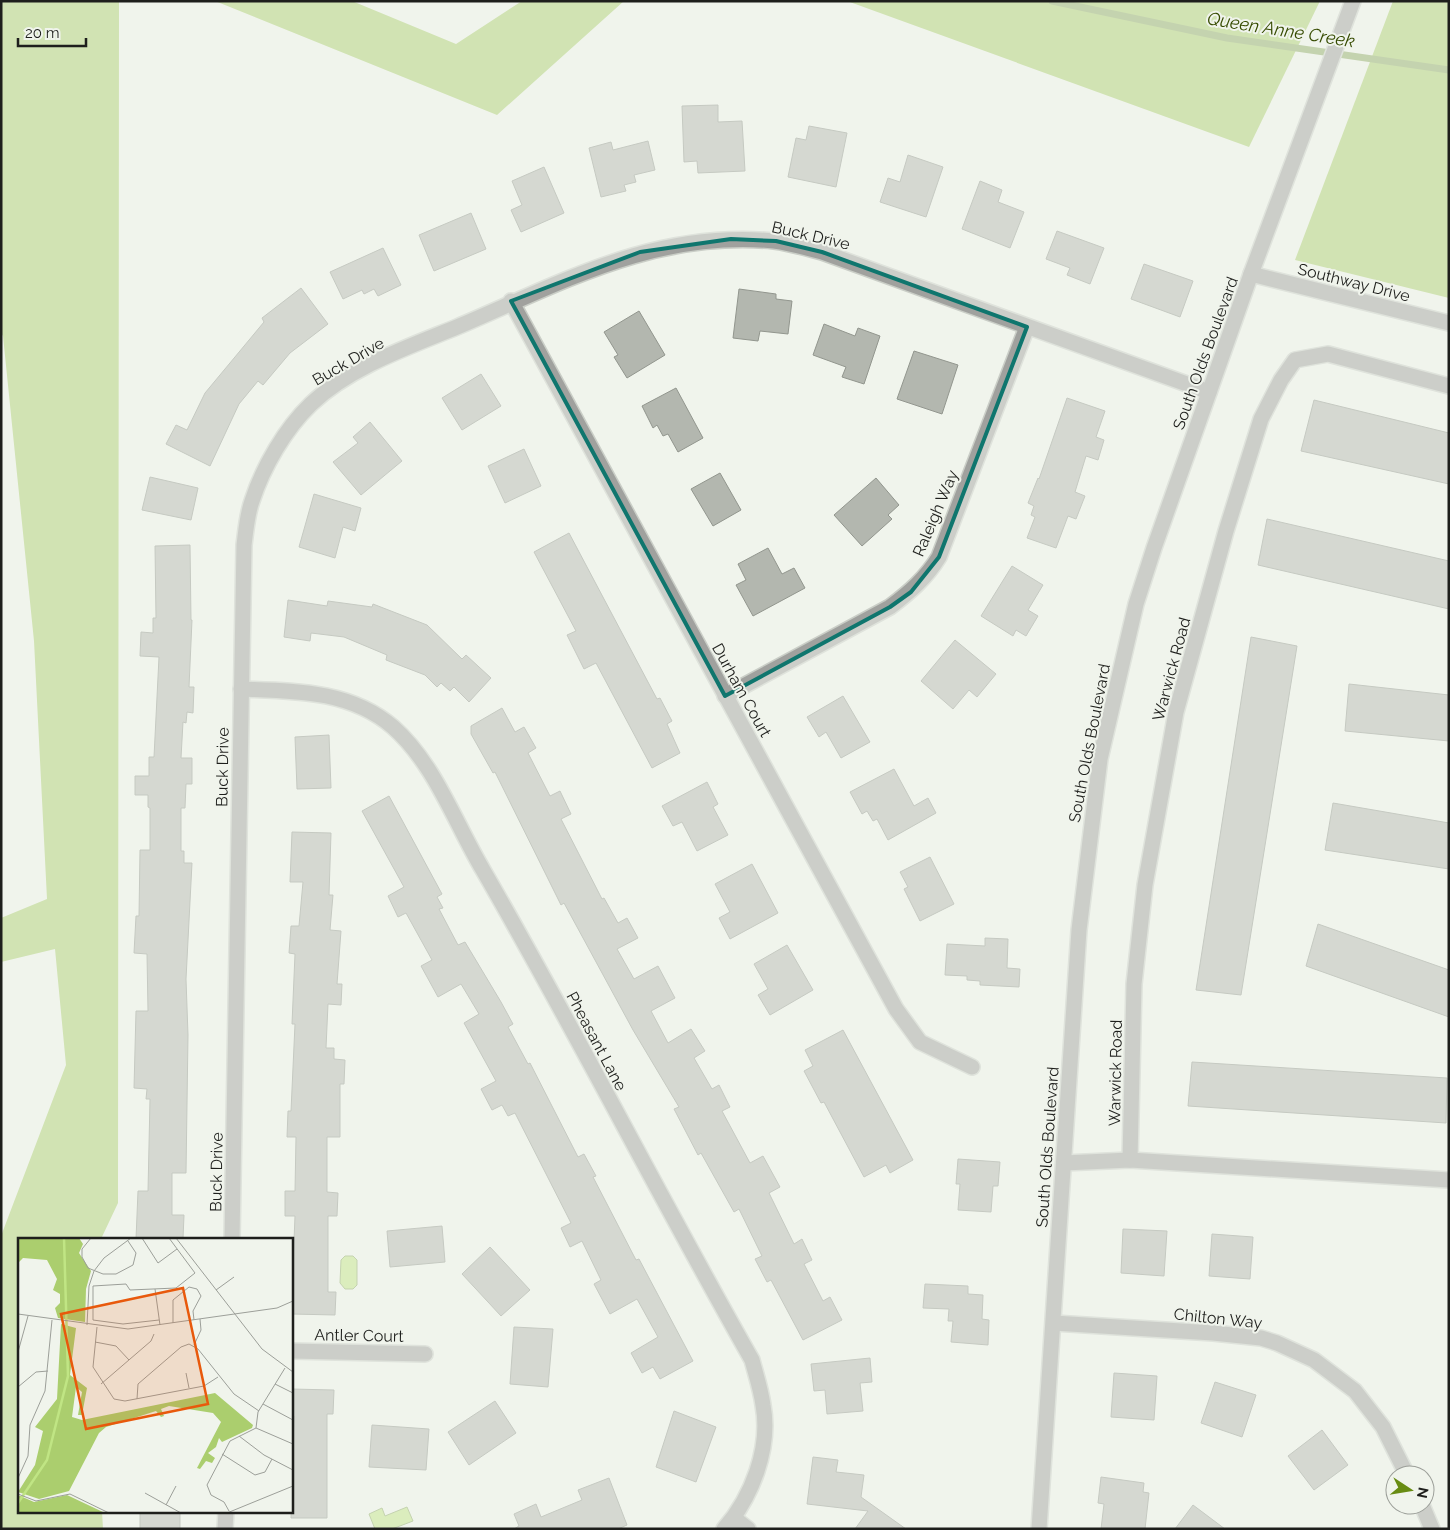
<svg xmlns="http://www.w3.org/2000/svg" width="1450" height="1530" font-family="Raleway,sans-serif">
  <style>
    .forest { fill: #abce6e }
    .water { fill: #c0e584; stroke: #8faa65 }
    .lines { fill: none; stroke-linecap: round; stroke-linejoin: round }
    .stream { stroke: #8faa65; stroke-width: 7 }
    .building { fill: #b3b7af; stroke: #92968e }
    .minor-casing { stroke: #cacec7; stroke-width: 18 }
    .minor { stroke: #a0a19e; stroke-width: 15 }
    .marked { fill: none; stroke: #0f766e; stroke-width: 4; stroke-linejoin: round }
    .labels { text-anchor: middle; stroke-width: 4; stroke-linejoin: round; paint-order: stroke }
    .street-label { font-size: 16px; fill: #1e1f1c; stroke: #f0f4ec }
    .water-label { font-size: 18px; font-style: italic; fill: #364b01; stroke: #f0f4ec }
    .inset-river { fill: none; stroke: #c0e584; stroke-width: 2.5 }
    .inset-road { fill: none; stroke: #9c9f99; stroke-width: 1 }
    .view { fill: #e8590c; fill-opacity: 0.15; stroke: #e8590c; stroke-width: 2.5 }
    .inset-edge { fill: none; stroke: #1e1f1c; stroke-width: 2.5 }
  </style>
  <rect width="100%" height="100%" fill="#f0f4ec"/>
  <g class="forest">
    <path d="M 1,1 L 119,1 L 118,1203 L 101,1239 L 19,1239 L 19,1511 L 102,1511 L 103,1529 L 1,1529 L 1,1236 L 66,1065 L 55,949 L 1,962 L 1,918 L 47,899 L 34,641 L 3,336 L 1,333 Z"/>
    <path d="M 215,1 L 352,1 L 456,44 L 522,1 L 624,1 L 497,115 Z"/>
    <path d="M 847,1 L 1320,1 L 1249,147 Z"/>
    <path d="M 1393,1 L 1449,1 L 1449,298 L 1295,260 Z"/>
  </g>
  <g class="water">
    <path d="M 345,1256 L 353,1256 L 357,1260 L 357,1285 L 353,1289 L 345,1289 L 340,1283 L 341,1260 Z"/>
    <path d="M 407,1507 L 413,1521 L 392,1529 L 375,1529 L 369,1514 L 382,1508 L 385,1516 Z"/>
  </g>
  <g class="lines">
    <path class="stream" d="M 1052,1 L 1227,38 L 1449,70"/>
  </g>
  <g class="building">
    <path d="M 718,105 L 718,122 L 742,121 L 745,171 L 698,173 L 697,161 L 684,162 L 682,106 Z"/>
    <path d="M 809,126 L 847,133 L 836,187 L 788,177 L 796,138 L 806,140 Z"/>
    <path d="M 648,141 L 655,170 L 634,175 L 636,182 L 624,185 L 626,191 L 601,197 L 589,148 L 611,142 L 613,150 Z"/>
    <path d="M 908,155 L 943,167 L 926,217 L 880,202 L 888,178 L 900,182 Z"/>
    <path d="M 544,167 L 564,213 L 521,232 L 511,210 L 522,205 L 512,181 Z"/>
    <path d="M 980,181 L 1002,190 L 998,202 L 1024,212 L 1010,248 L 962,229 Z"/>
    <path d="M 471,213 L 486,249 L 434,271 L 419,235 Z"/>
    <path d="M 1057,231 L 1104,248 L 1090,284 L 1067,275 L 1070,268 L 1046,259 Z"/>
    <path d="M 383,248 L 401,285 L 378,296 L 374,289 L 364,294 L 362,290 L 343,299 L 330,272 Z"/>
    <path d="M 1144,264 L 1193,281 L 1180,317 L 1131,299 Z"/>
    <path d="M 301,288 L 328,324 L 290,353 L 263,385 L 258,381 L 239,404 L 210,466 L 166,444 L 176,425 L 187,430 L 205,393 L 264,322 L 262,318 Z"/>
    <path d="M 739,289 L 776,294 L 776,299 L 792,301 L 788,334 L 760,331 L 758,341 L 733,338 Z"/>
    <path d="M 639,311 L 665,355 L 627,378 L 614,357 L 618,355 L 604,332 Z"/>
    <path d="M 824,324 L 855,336 L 858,328 L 880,336 L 864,384 L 842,377 L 846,367 L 813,355 Z"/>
    <path d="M 914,351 L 958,365 L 942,414 L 897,399 Z"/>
    <path d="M 481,374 L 501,406 L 462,430 L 442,398 Z"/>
    <path d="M 676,388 L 703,438 L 678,452 L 668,434 L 663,436 L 657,425 L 653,428 L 642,406 Z"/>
    <path d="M 1067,398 L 1105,411 L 1096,437 L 1104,440 L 1098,460 L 1086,456 L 1075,492 L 1085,496 L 1076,519 L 1068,516 L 1056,548 L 1027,538 L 1035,517 L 1031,515 L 1034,506 L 1028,503 L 1038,478 L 1039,479 Z"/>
    <path d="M 1314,400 L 1449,433 L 1449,484 L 1301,451 Z"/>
    <path d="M 370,422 L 402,461 L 361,495 L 333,462 L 358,443 L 353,437 Z"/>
    <path d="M 524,449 L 541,486 L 505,503 L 488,466 Z"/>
    <path d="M 720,473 L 741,510 L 713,526 L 691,489 Z"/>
    <path d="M 150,477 L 198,488 L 191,520 L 142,510 Z"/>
    <path d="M 876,478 L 899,505 L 888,515 L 892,519 L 862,546 L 834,515 Z"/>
    <path d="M 314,494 L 361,508 L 355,531 L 343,527 L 335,558 L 299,547 Z"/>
    <path d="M 1267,519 L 1449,561 L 1449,609 L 1258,565 Z"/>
    <path d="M 569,533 L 657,699 L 660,698 L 672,721 L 667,724 L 680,753 L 652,768 L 596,663 L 584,669 L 567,635 L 576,631 L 534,552 Z"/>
    <path d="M 190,545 L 191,620 L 192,620 L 189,687 L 194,687 L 193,713 L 187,712 L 186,723 L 183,722 L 181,758 L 192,758 L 192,784 L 186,784 L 185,808 L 181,808 L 181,851 L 184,851 L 184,863 L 192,863 L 186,979 L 188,1035 L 186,1173 L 172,1173 L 172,1215 L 184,1215 L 183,1239 L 136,1239 L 138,1191 L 148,1191 L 150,1099 L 146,1099 L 147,1089 L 134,1088 L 136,1011 L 148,1011 L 147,954 L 134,953 L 136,916 L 139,916 L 140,850 L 150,850 L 150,808 L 148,807 L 148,795 L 135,795 L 135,776 L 149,776 L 149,757 L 154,757 L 159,657 L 140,656 L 141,632 L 153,633 L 153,618 L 156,618 L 155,546 Z"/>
    <path d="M 768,548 L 782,574 L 794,568 L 805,588 L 753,616 L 736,585 L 746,580 L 738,564 Z"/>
    <path d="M 1012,566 L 1043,585 L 1028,610 L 1038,616 L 1026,636 L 1016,630 L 1013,636 L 981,616 Z"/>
    <path d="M 288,600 L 327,606 L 328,601 L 372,607 L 373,604 L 427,625 L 462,659 L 466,655 L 491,678 L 469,702 L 454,687 L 450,691 L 441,683 L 437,687 L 425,675 L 386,660 L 387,655 L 344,637 L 311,633 L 310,641 L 284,637 Z"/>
    <path d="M 1251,637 L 1297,646 L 1241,995 L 1196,990 Z"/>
    <path d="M 955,640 L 996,674 L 977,697 L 969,690 L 953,709 L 921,681 Z"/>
    <path d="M 1349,684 L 1449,695 L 1449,741 L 1345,731 Z"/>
    <path d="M 843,696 L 870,742 L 841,758 L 826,732 L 819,737 L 807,717 Z"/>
    <path d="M 502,708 L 515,732 L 524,727 L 536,748 L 528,753 L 550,796 L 560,791 L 571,814 L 561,819 L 602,899 L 604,898 L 618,923 L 627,918 L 638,938 L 617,949 L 634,979 L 658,966 L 675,998 L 651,1011 L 668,1043 L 691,1029 L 705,1051 L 694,1058 L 712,1089 L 719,1085 L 730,1107 L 722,1111 L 750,1163 L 763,1156 L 780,1187 L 769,1193 L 794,1244 L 802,1239 L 812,1260 L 804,1264 L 823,1301 L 830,1297 L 842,1320 L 803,1340 L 771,1280 L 767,1282 L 755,1259 L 762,1256 L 739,1209 L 734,1212 L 701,1153 L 698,1155 L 674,1109 L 679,1107 L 633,1030 L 564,903 L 561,905 L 495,772 L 493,773 L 471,734 L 471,726 Z"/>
    <path d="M 329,735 L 331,788 L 297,789 L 295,737 Z"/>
    <path d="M 894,769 L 914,806 L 928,798 L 936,813 L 888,840 L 877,819 L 873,821 L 867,811 L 862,814 L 850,792 Z"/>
    <path d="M 707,782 L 718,804 L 713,807 L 728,835 L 697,851 L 682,822 L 673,826 L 662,806 Z"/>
    <path d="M 389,796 L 442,894 L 437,897 L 443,908 L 439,909 L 458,945 L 465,942 L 501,1002 L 513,1024 L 508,1027 L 528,1064 L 530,1063 L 578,1157 L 584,1154 L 596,1176 L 593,1177 L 636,1260 L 639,1259 L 693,1361 L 660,1379 L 653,1367 L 642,1373 L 631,1353 L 658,1337 L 637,1299 L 610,1314 L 594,1284 L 601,1280 L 582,1241 L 570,1247 L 561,1228 L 571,1223 L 515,1113 L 508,1116 L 502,1105 L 492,1110 L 481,1089 L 496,1081 L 464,1023 L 479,1014 L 461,984 L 438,997 L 421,966 L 432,960 L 406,913 L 398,917 L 388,896 L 404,887 L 362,811 Z"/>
    <path d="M 1333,803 L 1449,823 L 1449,869 L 1325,850 Z"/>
    <path d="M 292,832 L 331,833 L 329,895 L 333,895 L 330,930 L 341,931 L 337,984 L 342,984 L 341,1005 L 328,1004 L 326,1048 L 334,1048 L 334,1059 L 345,1060 L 344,1084 L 340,1084 L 340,1137 L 327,1137 L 327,1192 L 338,1193 L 337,1216 L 328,1216 L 328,1292 L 336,1292 L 335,1315 L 291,1314 L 295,1216 L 285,1216 L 285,1191 L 295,1191 L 296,1137 L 287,1137 L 288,1111 L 291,1111 L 295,1024 L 292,1024 L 295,954 L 289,953 L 291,926 L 299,926 L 303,882 L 290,882 Z"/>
    <path d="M 930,857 L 954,904 L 920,921 L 904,889 L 908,887 L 900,872 Z"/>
    <path d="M 752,864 L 778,913 L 730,939 L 719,918 L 730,912 L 715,884 Z"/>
    <path d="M 1318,924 L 1449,970 L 1449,1017 L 1306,966 Z"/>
    <path d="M 985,938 L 1008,939 L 1007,968 L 1020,969 L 1019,987 L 980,985 L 980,981 L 967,980 L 967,976 L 945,975 L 947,944 L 985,946 Z"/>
    <path d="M 787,945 L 813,990 L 770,1015 L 758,995 L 768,989 L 754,964 Z"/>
    <path d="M 843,1030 L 913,1160 L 890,1173 L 886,1165 L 864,1177 L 824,1102 L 821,1103 L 804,1071 L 813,1066 L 805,1050 Z"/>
    <path d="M 1192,1062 L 1447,1078 L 1446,1123 L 1188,1106 Z"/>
    <path d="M 958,1159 L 1000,1162 L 998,1186 L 993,1186 L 991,1212 L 958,1210 L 960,1184 L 956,1184 Z"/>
    <path d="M 442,1226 L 445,1262 L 390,1267 L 387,1231 Z"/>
    <path d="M 1123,1229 L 1167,1231 L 1164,1276 L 1121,1273 Z"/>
    <path d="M 1212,1234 L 1253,1237 L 1250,1279 L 1209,1276 Z"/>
    <path d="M 490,1247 L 530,1290 L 501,1316 L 462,1274 Z"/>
    <path d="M 925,1284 L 968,1286 L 968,1294 L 983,1295 L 982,1319 L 989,1320 L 988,1345 L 951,1342 L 953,1321 L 948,1321 L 949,1309 L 923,1308 Z"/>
    <path d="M 514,1327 L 553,1329 L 548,1387 L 510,1384 Z"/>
    <path d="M 870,1358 L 872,1382 L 860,1383 L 863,1411 L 827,1414 L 825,1390 L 814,1391 L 811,1364 Z"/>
    <path d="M 1114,1373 L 1157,1376 L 1154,1420 L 1111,1417 Z"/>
    <path d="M 1215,1382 L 1256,1395 L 1242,1437 L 1201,1423 Z"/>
    <path d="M 291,1389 L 334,1390 L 333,1414 L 327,1414 L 327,1518 L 291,1518 L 294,1416 L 291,1416 Z"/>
    <path d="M 495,1401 L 516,1433 L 469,1465 L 448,1432 Z"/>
    <path d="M 674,1411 L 716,1427 L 696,1482 L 656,1467 Z"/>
    <path d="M 372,1425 L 429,1429 L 426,1470 L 369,1467 Z"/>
    <path d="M 1322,1430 L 1348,1465 L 1314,1490 L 1288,1456 Z"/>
    <path d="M 813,1457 L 838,1460 L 836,1472 L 864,1475 L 861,1497 L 906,1529 L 855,1529 L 868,1511 L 807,1504 Z"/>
    <path d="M 1101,1477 L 1144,1483 L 1143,1492 L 1149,1493 L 1145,1529 L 1101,1529 L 1104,1504 L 1098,1503 Z"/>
    <path d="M 609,1478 L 627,1525 L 618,1529 L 514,1529 L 519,1526 L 514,1514 L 536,1504 L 541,1517 L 582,1500 L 578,1490 Z"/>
    <path d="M 1193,1505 L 1225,1529 L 1175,1529 Z"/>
    <rect x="140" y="1511" width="40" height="18"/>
  </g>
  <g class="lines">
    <g class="minor-casing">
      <g id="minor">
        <path d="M 1251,274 L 1449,323"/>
        <path d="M 511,301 L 896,1009 L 920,1042 L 972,1067"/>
        <path d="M 241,689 C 294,691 350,690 393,727 C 435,764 455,823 483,870 C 576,1031 660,1198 752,1360 C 756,1375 761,1390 763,1405 C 771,1448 752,1497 724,1529"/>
        <path d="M 725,696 L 890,607 C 910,592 926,578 939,557 L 1027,327"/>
        <path d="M 1130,1160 L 1134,984 L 1145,885 L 1176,712 L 1226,531 L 1261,419 L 1281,380 L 1295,360 L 1328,354 L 1449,386"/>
        <path d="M 1064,1163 L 1130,1160 L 1449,1180"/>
        <path d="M 232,1239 L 244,545 C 246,530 247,515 252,501 C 263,467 285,429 311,404 C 350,367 408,347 457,327 C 563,282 655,230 774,241 C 790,243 807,248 822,252 L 1209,392"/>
        <path d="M 1054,1323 L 1213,1333 L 1261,1338 L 1277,1343 L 1314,1360 L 1355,1391 L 1383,1427 L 1407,1475"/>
        <path d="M 291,1351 L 425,1354"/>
        <path d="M 1422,1505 L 1432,1529"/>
        <path d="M 734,1518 L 748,1529"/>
        <path d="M 225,1529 L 226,1511"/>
        <path d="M 1039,1529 L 1079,930 L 1100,759 L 1136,604 L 1154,548 L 1251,274 L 1353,1"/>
      </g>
    </g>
    <use href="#minor" class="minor"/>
  </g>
  <path d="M0 0H1450V1530H0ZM 731,239 L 776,241 L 822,252 L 1027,327 L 939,557 L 911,592 L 890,607 L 725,696 L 511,301 L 640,252 Z" fill="#f0f4ec" fill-opacity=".55" fill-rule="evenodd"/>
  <path class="marked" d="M 731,239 L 776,241 L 822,252 L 1027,327 L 939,557 L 911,592 L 890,607 L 725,696 L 511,301 L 640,252 Z"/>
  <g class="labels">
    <g class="street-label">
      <text transform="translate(811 235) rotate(13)" y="6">Buck Drive</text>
      <text transform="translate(1354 282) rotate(14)" y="6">Southway Drive</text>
      <text transform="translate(1205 353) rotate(-70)" y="6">South Olds Boulevard</text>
      <text transform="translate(348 361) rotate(-30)" y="6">Buck Drive</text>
      <text transform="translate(935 513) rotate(-67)" y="6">Raleigh Way</text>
      <text transform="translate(1171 669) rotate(-75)" y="6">Warwick Road</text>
      <text transform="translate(742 690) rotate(61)" y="6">Durham Court</text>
      <text transform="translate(1089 743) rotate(-79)" y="6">South Olds Boulevard</text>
      <text transform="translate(222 767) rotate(-89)" y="6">Buck Drive</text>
      <text transform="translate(597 1041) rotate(62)" y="6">Pheasant Lane</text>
      <text transform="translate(1115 1073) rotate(-89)" y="6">Warwick Road</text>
      <text transform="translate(1047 1147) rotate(-86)" y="6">South Olds Boulevard</text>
      <text transform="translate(216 1172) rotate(-89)" y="6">Buck Drive</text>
      <text transform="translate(1218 1318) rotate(6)" y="6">Chilton Way</text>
      <text transform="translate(359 1335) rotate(1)" y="6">Antler Court</text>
    </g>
    <g class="water-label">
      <text transform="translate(1281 30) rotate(9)" y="6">Queen Anne Creek</text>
    </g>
  </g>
  <g transform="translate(18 1238)">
    <rect width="275" height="275" fill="#f0f4ec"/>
    <path d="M 0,0 L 61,0 L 65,6 L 61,15 L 73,33 L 68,51 L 67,84 L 40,80 L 37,70 L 42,65 L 42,56 L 35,52 L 39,41 L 29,22 L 5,20 L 0,25 ZM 43,86 L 58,90 L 52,137 L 69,150 L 64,177 L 60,177 L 64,154 L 58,149 L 54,179 L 64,182 L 197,155 L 235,187 L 234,190 L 204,204 L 201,200 L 198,209 L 190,215 L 197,220 L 194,225 L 188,223 L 182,231 L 179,230 L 203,184 L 195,175 L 151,168 L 143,171 L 146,178 L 143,179 L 138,173 L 88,189 L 81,195 L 51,253 L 21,261 L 0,254 L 17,227 L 25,193 L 17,189 L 39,161 ZM 0,257 L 16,264 L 49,257 L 87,275 L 0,275 Z" fill="#abce6e"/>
    <path class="inset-river" d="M 0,265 L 29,222 L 50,138 L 46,0"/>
    <path class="inset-road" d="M 73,0 L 64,11 L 64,19 L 70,30 L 85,36 L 98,36 L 115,27 L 118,15 L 110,3M 124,0 L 140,25 L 159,11M 158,0 L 244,111 L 275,134M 137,51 L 142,87M 198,52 L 216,39M 0,76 L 110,91 L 259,70 L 275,63M 141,82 L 105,86 L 75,82 L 75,48 L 108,46 L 112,52 L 158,50 L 177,35 L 151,0M 155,85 L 155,62 L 171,49 L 179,51 L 183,58 L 175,73 L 176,82M 69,87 L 71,48 L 76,33 L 86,20 L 113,0M 79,89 L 75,129 L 96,161 L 107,163 L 186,148 L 200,139M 77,104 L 98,108 L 111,122M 176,107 L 183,92 L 182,81M 0,114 L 10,78M 168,135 L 171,150M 83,146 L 133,103 L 136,96M 257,146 L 275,155M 0,149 L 18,134 L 30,133M 119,161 L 120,146 L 163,109 L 171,106 L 180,111 L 216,156 L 241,173M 245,166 L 275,182M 238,190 L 240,174 L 267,130M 221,198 L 246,217 L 275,232M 204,216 L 237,237 L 247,234 L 254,221M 0,240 L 10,218 L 12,187 L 27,153 L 34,82M 127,255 L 163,275M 0,256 L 18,263 L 52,256 L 91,275M 148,267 L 158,248M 211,273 L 206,264 L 193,257 L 189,247 L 212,203 L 238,190 L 275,206M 209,275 L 275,248"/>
    <path class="view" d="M 165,50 L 190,166 L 68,191 L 43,76 Z"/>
    <rect width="275" height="275" class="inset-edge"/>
  </g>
  <rect width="1450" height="1530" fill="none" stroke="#1e1f1c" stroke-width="5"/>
  <g transform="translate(1410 1490) rotate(102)"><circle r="24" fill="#f0f4ec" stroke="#9c9f99"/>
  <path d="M0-4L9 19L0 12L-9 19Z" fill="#688c13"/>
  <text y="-8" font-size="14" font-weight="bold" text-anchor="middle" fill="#1e1f1c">N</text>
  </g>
  <path d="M18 38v8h68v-8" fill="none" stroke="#1e1f1c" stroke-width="2.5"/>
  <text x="25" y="38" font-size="15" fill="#1e1f1c" stroke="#f0f4ec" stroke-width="4" paint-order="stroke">20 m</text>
</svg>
